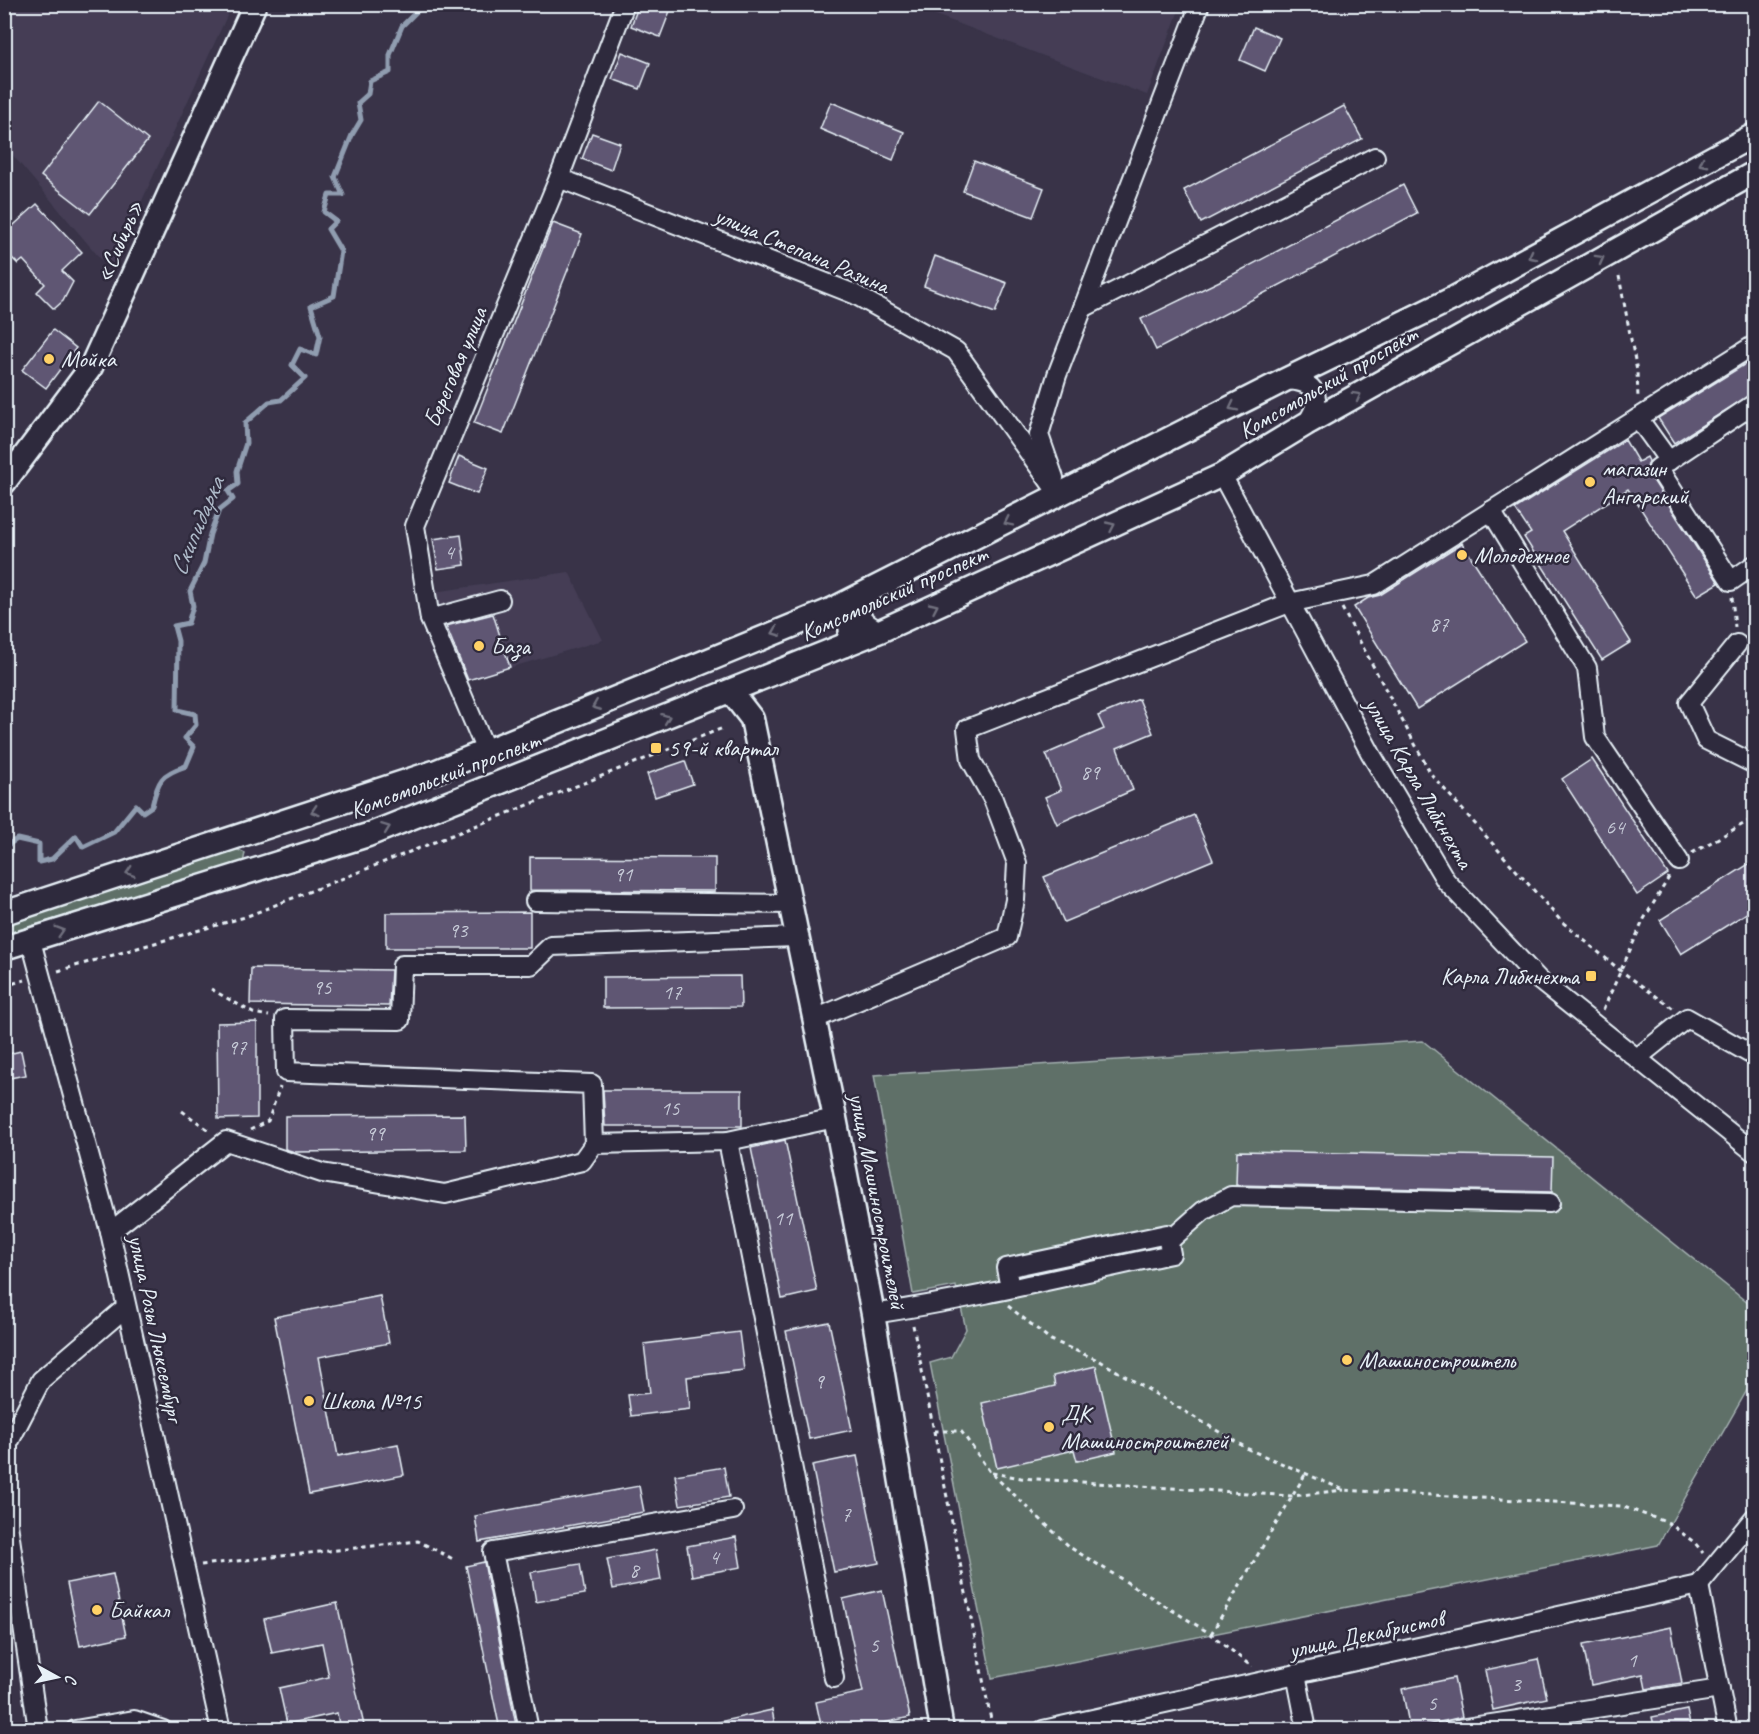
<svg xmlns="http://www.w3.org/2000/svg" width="1759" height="1734" font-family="Caveat,sans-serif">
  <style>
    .built { fill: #443e55 }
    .green { fill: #5e6f67; stroke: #a3b0b0; stroke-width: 1.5 }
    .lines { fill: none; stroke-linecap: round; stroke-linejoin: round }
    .stream { stroke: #909db0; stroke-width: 5 }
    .building { fill: #5f5673; stroke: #e8f1f8; stroke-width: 1.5 }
    .minor-casing { stroke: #e8f1f8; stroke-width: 22 }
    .major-casing { stroke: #e8f1f8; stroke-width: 27 }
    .path { stroke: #e8f1f8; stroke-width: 3; stroke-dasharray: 4.5 4.5; stroke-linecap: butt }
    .minor { stroke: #2f2a3d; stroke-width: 18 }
    .major { stroke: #2f2a3d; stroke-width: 22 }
    .oneway { stroke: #70707e }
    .poi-dot { fill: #ffd166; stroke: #2f2a3d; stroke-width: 2 }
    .labels { text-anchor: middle; stroke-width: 5; stroke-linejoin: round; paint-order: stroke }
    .number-label { font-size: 21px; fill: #c6cad7 }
    .street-label { font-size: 24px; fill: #e8f1f8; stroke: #2f2a3d }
    .poi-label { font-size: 24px; fill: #e8f1f8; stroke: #2f2a3d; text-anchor: start }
    .water-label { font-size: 26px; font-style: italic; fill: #adb9c8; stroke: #2f2a3d }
  </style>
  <rect width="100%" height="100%" fill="#393348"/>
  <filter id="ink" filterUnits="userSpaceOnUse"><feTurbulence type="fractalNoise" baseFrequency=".0167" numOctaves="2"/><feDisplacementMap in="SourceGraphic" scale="12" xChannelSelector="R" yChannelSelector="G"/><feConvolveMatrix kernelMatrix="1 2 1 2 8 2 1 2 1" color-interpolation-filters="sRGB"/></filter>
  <g filter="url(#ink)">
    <g class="built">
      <path d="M 4,5 L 232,5 L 110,270 L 5,146 Z"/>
      <path d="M 922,5 L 922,4 L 1181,5 L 1147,95 L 920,9 Z"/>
      <path d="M 569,572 L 603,640 L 468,680 L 434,592 Z"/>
    </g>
    <g class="green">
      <path d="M 236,849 L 245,853 L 243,863 L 5,934 L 5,922 Z"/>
      <path d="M 1423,1041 L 1754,1308 L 1754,1378 L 1658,1545 L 992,1678 L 930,1363 L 951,1357 L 966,1329 L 956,1286 L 913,1294 L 874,1075 Z"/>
    </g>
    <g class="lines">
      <path class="stream" d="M 4,847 L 17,839 L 39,844 L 39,862 L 52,859 L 76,836 L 83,847 L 114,832 L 136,805 L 143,812 L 152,806 C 158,780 161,774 186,766 L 194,747 L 185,738 L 196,725 L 195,714 L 177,710 L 178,641 L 174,626 L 188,623 L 193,606 L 190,591 L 204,563 L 210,534 L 219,510 L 233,499 L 228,491 L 238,484 L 237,471 L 246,443 L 245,423 L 269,402 L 281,400 L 305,378 L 292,365 L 300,349 L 316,355 L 320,336 L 311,306 L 334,296 L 341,251 L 328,229 L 336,221 L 324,212 L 329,195 L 343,195 L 335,177 L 352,135 L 361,120 L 358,103 L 368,94 L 370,81 L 390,72 L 390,55 L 402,26 L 424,4"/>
    </g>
    <g class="building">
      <path d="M 639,4 L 653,4 L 670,11 L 660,37 L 631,26 Z"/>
      <path d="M 1254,27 L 1280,38 L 1265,71 L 1240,60 Z"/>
      <path d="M 622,52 L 650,63 L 640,89 L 612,79 Z"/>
      <path d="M 99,101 L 148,140 L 90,214 L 41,176 Z"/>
      <path d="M 831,102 L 904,132 L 893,160 L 820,129 Z"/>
      <path d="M 1344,106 L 1362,139 L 1201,223 L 1184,190 Z"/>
      <path d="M 592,133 L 620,143 L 611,170 L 582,159 Z"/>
      <path d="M 974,161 L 1044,188 L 1033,217 L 963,191 Z"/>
      <path d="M 1403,185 L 1417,213 L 1156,350 L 1141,319 L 1232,275 Z"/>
      <path d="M 37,204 L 82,252 L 62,271 L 73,282 L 63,301 L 54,309 L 37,292 L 45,284 L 23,260 L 18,264 L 4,250 L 4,234 Z"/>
      <path d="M 553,223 L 582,234 L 503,434 L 474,423 Z"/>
      <path d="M 935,256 L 1007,283 L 995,313 L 924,286 Z"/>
      <path d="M 53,330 L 76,348 L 46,388 L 22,370 Z"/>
      <path d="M 1755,358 L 1755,392 L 1674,443 L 1658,418 Z"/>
      <path d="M 1625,440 L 1638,462 L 1647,457 L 1649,461 L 1647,468 L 1649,474 L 1719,583 L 1697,596 L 1628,489 L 1562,531 L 1631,642 L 1602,660 L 1524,537 L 1531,533 L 1515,509 Z"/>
      <path d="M 459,456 L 488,468 L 477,494 L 449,483 Z"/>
      <path d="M 461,535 L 465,565 L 438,569 L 433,539 Z"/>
      <path d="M 1462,543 L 1525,641 L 1417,709 L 1354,607 L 1368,598 L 1380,595 Z"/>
      <path d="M 493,614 L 510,667 L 468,680 L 446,626 Z"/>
      <path d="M 1139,699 L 1153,733 L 1117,748 L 1133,790 L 1057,824 L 1045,797 L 1061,790 L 1046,754 L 1104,729 L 1098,716 Z"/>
      <path d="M 1592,759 L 1668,874 L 1637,895 L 1562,779 Z"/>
      <path d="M 685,761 L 693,784 L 655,797 L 647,774 Z"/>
      <path d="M 1194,815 L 1213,860 L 1064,922 L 1044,877 Z"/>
      <path d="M 530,857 L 715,858 L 715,891 L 530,890 Z"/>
      <path d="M 1755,860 L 1755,908 L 1681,954 L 1660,920 Z"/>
      <path d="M 530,912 L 530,948 L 386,948 L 386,913 Z"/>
      <path d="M 251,968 L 391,970 L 389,1006 L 250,1004 Z"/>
      <path d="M 740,976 L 741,1007 L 603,1008 L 603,977 Z"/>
      <path d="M 257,1022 L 257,1118 L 218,1119 L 217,1023 Z"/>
      <path d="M 21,1051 L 26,1075 L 4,1079 L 4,1055 Z"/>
      <path d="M 603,1090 L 742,1090 L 742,1126 L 605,1126 Z"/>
      <path d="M 465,1115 L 466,1150 L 295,1152 L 285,1149 L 285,1116 Z"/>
      <path d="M 785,1140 L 817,1291 L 782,1299 L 751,1148 Z"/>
      <path d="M 1237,1151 L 1553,1157 L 1552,1192 L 1236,1185 Z"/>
      <path d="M 380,1296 L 389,1343 L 319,1357 L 338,1456 L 398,1444 L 404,1475 L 309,1494 L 274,1317 Z"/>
      <path d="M 829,1322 L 852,1430 L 809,1439 L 786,1331 Z"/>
      <path d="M 739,1332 L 744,1370 L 687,1377 L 690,1409 L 631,1416 L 628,1395 L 650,1393 L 644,1344 Z"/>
      <path d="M 1096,1366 L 1116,1452 L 1077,1461 L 1074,1450 L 997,1468 L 982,1403 L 1055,1386 L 1053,1376 Z"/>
      <path d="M 857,1456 L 879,1563 L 834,1572 L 812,1465 Z"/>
      <path d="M 724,1467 L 729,1497 L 680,1505 L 675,1475 Z"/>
      <path d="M 639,1486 L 644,1512 L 479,1542 L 475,1516 Z"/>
      <path d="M 736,1537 L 741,1567 L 692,1576 L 687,1546 Z"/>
      <path d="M 656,1550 L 661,1580 L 613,1589 L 607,1559 Z"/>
      <path d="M 484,1562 L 517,1730 L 500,1730 L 466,1566 Z"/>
      <path d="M 580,1564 L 585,1594 L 536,1602 L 531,1572 Z"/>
      <path d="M 113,1574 L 126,1636 L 80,1646 L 67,1583 Z"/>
      <path d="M 882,1590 L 910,1717 L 853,1730 L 822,1730 L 816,1702 L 863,1692 L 843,1599 Z"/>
      <path d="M 337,1603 L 365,1730 L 340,1730 L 337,1713 L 287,1724 L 279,1688 L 329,1677 L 322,1643 L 272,1653 L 264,1619 Z"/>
      <path d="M 1671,1627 L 1682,1683 L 1646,1689 L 1643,1674 L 1591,1685 L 1583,1645 Z"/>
      <path d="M 1538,1659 L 1547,1698 L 1493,1710 L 1485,1670 Z"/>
      <path d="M 1454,1678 L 1462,1717 L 1410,1729 L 1402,1689 Z"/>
      <path d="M 772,1710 L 776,1730 L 711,1730 L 710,1724 Z"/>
      <path d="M 1687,1710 L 1691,1730 L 1655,1730 L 1652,1717 Z"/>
    </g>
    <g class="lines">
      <g class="minor-casing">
        <g id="minor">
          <path d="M 559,178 L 854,294 L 956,351 L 1060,496"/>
          <path d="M 1083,308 L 1375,157"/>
          <path d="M 1285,380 C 1318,381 1324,398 1306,424"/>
          <path d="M 1754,404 L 1658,468 L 1731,581 L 1754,565"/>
          <path d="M 1638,418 L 1754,345"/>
          <path d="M 1222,475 L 1371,754 L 1446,881 L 1539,980 L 1754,1152"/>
          <path d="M 1054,478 L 1039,435 L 1057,375 L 1200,4"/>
          <path d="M 1491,511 L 1587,668 L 1595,737 L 1679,861"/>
          <path d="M 867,592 C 855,613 859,620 880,631"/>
          <path d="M 430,619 L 500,600"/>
          <path d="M 1737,644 L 1689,703 L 1706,740 L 1754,764"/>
          <path d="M 486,751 L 430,619 L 415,526 L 559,178 L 625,4"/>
          <path d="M 535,901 L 790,904"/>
          <path d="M 31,941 L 110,1232 L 221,1730"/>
          <path d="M 815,1019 L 1007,937 L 1015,900 L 1017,863 L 993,799 L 971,760 L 967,729 L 1289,603 L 1374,585 L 1638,418 L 1669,461"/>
          <path d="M 1637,1058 L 1687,1018 L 1754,1056"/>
          <path d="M 728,1141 L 834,1678"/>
          <path d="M 594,1144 L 592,1084 L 286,1072 L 285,1019 L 400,1020 L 402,965 L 531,965 L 551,946 L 796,937"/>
          <path d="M 110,1232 L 226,1141 L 322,1173 L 445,1194 L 582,1161 L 594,1144 L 728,1141 L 835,1118"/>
          <path d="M 1168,1242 L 1203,1211 L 1231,1196 L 1550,1203"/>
          <path d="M 873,1314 C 973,1299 1072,1275 1171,1254 L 1167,1234 L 1006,1268 L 1010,1288"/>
          <path d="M 1699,1585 L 1728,1730"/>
          <path d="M 1699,1585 L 1754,1518"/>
          <path d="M 1296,1674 L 1307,1730"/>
          <path d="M 38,1730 L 8,1524 L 8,1444 L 41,1380 L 125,1308"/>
          <path d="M 75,1730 L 134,1720 L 163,1730"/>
          <path d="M 529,1730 L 493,1552 L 733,1510"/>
          <path d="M 1043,1730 L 1699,1585"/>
          <path d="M 1452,1730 L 1720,1689"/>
        </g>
      </g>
      <g class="major-casing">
        <g id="major">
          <path d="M 4,483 L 91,367 L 255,4"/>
          <path d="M 831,610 L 843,612 L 849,617 L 851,633 L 846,645"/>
          <path d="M 731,692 L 752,719 L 835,1118 L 873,1314 L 942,1730"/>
          <path d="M 4,913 L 437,771 L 831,610 L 1285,380 L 1452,299 L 1754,135"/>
          <path d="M 4,948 L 368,835 L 880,631 L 1222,475 L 1306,424 L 1754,173"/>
        </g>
      </g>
      <g class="path">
        <path d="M 1619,276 L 1637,371 L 1638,399"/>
        <path d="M 1732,597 L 1735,627"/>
        <path d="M 1342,608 L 1431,774 L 1561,921 L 1621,971 L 1674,1009"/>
        <path d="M 1692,853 L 1754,818"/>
        <path d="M 58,971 L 245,917 L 723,728"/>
        <path d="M 4,986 L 25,980"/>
        <path d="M 211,989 L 253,1013 L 269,1016"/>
        <path d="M 1603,1010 L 1644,919 L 1671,874"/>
        <path d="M 182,1111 L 210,1131"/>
        <path d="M 250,1130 L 268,1121 L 280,1087"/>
        <path d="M 4,1253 L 7,1273 L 4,1280"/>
        <path d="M 1008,1306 L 1051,1340 L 1100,1361 L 1248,1449 L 1344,1490 L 1621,1506 L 1669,1523 L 1695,1543 L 1703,1553"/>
        <path d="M 913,1325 L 993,1730"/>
        <path d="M 934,1431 L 961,1431 L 990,1472 L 1071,1548 L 1211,1634 L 1252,1667"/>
        <path d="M 992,1473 L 1021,1478 L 1292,1496 L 1344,1490"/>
        <path d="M 201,1565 L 418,1541 L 453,1559"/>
        <path d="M 1211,1634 L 1306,1473"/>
      </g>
      <use href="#minor" class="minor"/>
      <use href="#major" class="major"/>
    </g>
    <defs><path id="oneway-chevron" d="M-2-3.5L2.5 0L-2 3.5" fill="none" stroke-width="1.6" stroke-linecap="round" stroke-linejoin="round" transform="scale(1.5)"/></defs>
    <g class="oneway">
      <use href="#oneway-chevron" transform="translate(1703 163) rotate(152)"/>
      <use href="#oneway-chevron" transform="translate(1532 256) rotate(152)"/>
      <use href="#oneway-chevron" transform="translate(1600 259) rotate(-29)"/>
      <use href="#oneway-chevron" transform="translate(1357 396) rotate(-29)"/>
      <use href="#oneway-chevron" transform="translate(1233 407) rotate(153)"/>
      <use href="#oneway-chevron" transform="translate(1008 522) rotate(154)"/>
      <use href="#oneway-chevron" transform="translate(1111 526) rotate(-25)"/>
      <use href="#oneway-chevron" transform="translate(934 607) rotate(-25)"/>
      <use href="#oneway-chevron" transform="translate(776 632) rotate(158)"/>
      <use href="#oneway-chevron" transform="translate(596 706) rotate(158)"/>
      <use href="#oneway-chevron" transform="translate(666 718) rotate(-21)"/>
      <use href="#oneway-chevron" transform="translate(315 811) rotate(162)"/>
      <use href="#oneway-chevron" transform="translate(386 828) rotate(-21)"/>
      <use href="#oneway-chevron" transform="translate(130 872) rotate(162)"/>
      <use href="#oneway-chevron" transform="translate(60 931) rotate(-17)"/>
    </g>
  </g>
  <g class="poi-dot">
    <circle cx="49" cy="359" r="6"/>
    <circle cx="1590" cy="482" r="6"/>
    <circle cx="1462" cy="555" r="6"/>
    <circle cx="479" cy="646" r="6"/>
    <rect x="650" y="742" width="12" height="12" rx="3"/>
    <rect x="1585" y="970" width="12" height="12" rx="3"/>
    <circle cx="1347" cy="1360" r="6"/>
    <circle cx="309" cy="1401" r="6"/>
    <circle cx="1049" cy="1427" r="6"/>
    <circle cx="97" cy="1610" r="6"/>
  </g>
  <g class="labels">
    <g class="number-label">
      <text x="449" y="559">4</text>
      <text x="1439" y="631">87</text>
      <text x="1090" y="779">89</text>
      <text x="1615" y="834">64</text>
      <text x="623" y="881">91</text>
      <text x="458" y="937">93</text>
      <text x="322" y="994">95</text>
      <text x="672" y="999">17</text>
      <text x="237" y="1054">97</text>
      <text x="670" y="1115">15</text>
      <text x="375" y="1140">99</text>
      <text x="783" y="1225">11</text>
      <text x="819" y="1388">9</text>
      <text x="846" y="1521">7</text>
      <text x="714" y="1564">4</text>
      <text x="634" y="1577">8</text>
      <text x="874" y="1652">5</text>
      <text x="1632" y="1667">1</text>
      <text x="1516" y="1691">3</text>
      <text x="1432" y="1710">5</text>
    </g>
    <g class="street-label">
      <text transform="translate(119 241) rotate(-66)" y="8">«Сибирь»</text>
      <text transform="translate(802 250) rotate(23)" y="8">улица Степана Разина</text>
      <text transform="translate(455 367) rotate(-67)" y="8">Береговая улица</text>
      <text transform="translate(1328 382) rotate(-30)" y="8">Комсомольский проспект</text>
      <text transform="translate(894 593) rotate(-24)" y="8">Комсомольский проспект</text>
      <text transform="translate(445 775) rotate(-21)" y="8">Комсомольский проспект</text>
      <text transform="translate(1419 783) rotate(60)" y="8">улица Карла Либкнехта</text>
      <text transform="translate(878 1201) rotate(79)" y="8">улица Машиностроителей</text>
      <text transform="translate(156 1328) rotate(78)" y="8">улица Розы Люксембург</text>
      <text transform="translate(1366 1634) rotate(-12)" y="8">улица Декабристов</text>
    </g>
    <g class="poi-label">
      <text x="61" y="367">Мойка</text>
      <text x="1602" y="476">магазин<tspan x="1602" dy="28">Ангарский</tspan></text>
      <text x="1474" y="563">Молодежное</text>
      <text x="491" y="654">База</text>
      <text x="668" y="756">59-й квартал</text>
      <text x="1579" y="984" text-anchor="end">Карла Либкнехта</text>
      <text x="1359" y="1368">Машиностроитель</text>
      <text x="321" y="1409">Школа №15</text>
      <text x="1061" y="1421">ДК<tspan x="1061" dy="28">Машиностроителей</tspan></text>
      <text x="109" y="1618">Байкал</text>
    </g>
    <g class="water-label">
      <text transform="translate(196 526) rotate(-67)" y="9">Скипидарка</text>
    </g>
  </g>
  <rect width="1759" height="1734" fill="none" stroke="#2f2a3d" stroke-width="24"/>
  <rect x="12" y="12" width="1735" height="1710" fill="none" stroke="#e8f1f8" stroke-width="2" filter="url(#ink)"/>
  <g transform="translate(57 1677) rotate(98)" stroke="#2f2a3d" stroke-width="4.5" paint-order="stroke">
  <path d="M0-4.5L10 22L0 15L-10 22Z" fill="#e8f1f8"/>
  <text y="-9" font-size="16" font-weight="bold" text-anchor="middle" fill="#e8f1f8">С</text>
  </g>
</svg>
